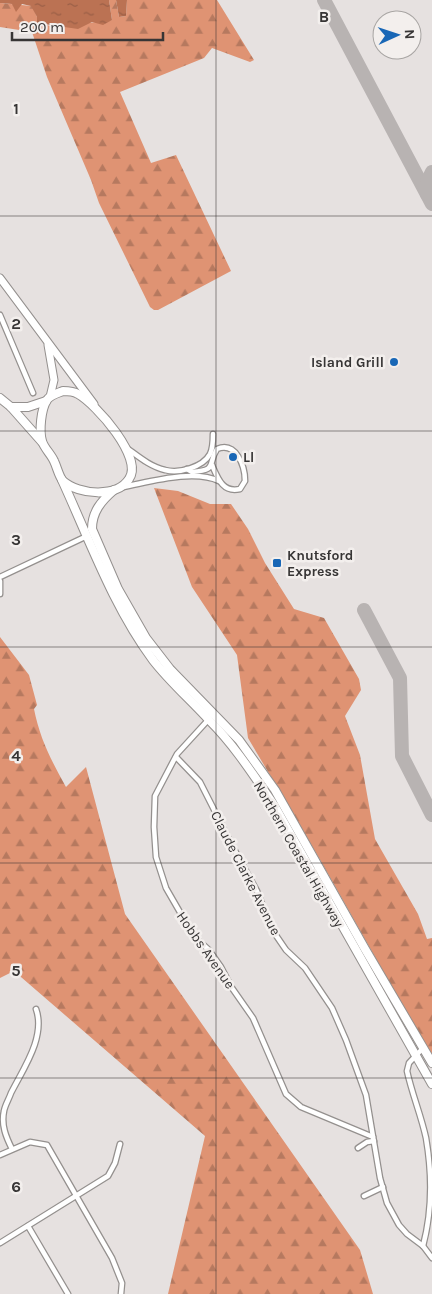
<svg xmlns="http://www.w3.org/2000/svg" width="432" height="1294" font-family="Karla,sans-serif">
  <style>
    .forest { fill: url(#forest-firs) }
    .water { fill: url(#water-ripples) }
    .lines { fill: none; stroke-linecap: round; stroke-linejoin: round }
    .taxiway { stroke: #b8b3b2; stroke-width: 14 }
    .minor-casing { stroke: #94908e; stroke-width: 7 }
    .secondary-casing { stroke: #94908e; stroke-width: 9 }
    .primary-casing { stroke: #94908e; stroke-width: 10 }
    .trunk-casing { stroke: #94908e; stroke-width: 10 }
    .minor { stroke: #fff; stroke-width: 4.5 }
    .secondary { stroke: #fff; stroke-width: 7 }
    .primary { stroke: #fff; stroke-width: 8 }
    .trunk { stroke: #fff; stroke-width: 8 }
    .grid { fill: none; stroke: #373535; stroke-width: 1; stroke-opacity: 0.55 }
    .poi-dot { fill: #1967b6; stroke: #f3efed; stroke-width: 2 }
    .labels { text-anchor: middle; stroke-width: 5; stroke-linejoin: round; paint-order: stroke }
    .poi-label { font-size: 14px; font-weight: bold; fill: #373535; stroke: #f3efed; text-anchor: start }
    .street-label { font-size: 14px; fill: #373535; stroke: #f3efed }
    .grid-label { font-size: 16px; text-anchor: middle; font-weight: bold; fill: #373535; stroke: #f3efed; stroke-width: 5; stroke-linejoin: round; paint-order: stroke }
  </style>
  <defs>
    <pattern id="forest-firs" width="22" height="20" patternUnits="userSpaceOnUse" patternTransform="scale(1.25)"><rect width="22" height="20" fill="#df9373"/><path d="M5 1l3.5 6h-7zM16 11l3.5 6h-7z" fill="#b6795f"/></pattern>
    <pattern id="water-ripples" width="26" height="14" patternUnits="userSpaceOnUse" patternTransform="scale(1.25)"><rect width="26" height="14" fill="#bb7253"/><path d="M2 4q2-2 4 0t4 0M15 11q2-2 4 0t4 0" fill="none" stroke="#995e46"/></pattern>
  </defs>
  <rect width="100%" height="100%" fill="#e6e1e0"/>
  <g class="forest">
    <path d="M 109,0 L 116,0 L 119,17 L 126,16 L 127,0 L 217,0 L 254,60 L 250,62 L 212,48 L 204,58 L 120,92 L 151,163 L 176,155 L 231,271 L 158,310 L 154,310 L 150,307 L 99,203 L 91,180 L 47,77 L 32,32 L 0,27 L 0,3 L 32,6 L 37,17 L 37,23 L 56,27 L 112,20 Z"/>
    <path d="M 154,488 L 178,491 L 210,504 L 231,504 L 248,529 L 265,563 L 294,609 L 324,618 L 359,679 L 361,690 L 345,716 L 360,755 L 375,839 L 418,914 L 427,939 L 432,938 L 432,1058 L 319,858 L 248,738 L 237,655 L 192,587 Z"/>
    <path d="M 0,637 L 29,675 L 37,705 L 34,709 C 40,739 51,760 66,787 L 86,767 L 125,914 L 360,1250 L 373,1294 L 168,1294 L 205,1136 L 14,971 L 0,978 Z"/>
  </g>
  <g class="water">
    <path d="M 0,0 L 109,0 L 112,20 L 103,25 L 92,22 L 78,29 L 37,23 L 37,17 L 31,6 L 22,4 L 16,12 L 12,4 L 0,3 Z"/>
    <path d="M 116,0 L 127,0 L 126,16 L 119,17 Z"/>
  </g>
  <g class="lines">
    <g class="taxiway">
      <path d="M 324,0 L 432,204"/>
      <path d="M 427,194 L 427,182 L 432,172"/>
      <path d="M 364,610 L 400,678 L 402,756 L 432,815"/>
    </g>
    <g class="minor-casing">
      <g id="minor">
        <path d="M 0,315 L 33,393"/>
        <path d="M 128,449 C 139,457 151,467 165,470 C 179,474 203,467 210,454 C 213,448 213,440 213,434"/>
        <path d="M 187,469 L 192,472 C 218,470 207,465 217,449 C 236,441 245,466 245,481 L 240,489 C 223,493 218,479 212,465"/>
        <path d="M 123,487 C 150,482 193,469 219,481"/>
        <path d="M 0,577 L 87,536"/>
        <path d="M 0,581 L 0,594"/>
        <path d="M 209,719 L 177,754 L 155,796 L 154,827 L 156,857 L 166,888 L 181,914 L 197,939 L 209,950 L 221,967 L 232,988 L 253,1018 L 286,1094 L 301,1107 L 373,1137"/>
        <path d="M 176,757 L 200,782 L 234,849 L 257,891 L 273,931 L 286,950 L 305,968 L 332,1008 L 346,1040 L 366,1095 L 380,1178 L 387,1203 L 399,1225 L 407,1234 L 423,1246 L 432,1258"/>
        <path d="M 358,1148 L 367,1142 L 374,1141"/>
        <path d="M 12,1149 C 6,1137 1,1125 4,1111 C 5,1105 9,1099 11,1093 C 23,1069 46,1037 36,1009"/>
        <path d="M 0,1155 L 30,1142 L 47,1145 L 112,1258 L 122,1283 L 121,1294"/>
        <path d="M 364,1196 L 383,1187"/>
        <path d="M 28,1226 L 68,1294"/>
        <path d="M 0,1243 L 108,1176 L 115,1163 L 120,1144"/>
        <path d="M 423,1246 C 432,1212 432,1173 426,1138 C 421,1115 412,1094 407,1071 L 409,1063 L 423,1048"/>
      </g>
    </g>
    <g class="secondary-casing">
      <g id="secondary">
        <path d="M 0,278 L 94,404"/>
        <path d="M 48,345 L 54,380 L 50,397"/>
      </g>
    </g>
    <g class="primary-casing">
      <g id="primary">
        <path d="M 0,398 L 11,407 L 42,442"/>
        <path d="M 11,407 L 28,407 L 46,401"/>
      </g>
    </g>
    <g class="trunk-casing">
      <g id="trunk">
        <path d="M 63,391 C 68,391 73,391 78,394 C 96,404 144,458 129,479 C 117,498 79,495 63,481 C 59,477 57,467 54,461 C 51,454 44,448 42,441 C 39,431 41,409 47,400 C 50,395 58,393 63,391 Z"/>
        <path d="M 62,480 C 90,541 113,606 153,660 C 170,682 191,700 210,721 C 235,746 254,776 274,805 L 432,1084"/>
        <path d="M 114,490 C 101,501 92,512 92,529 L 118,589 L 146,638 L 170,669 L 239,740 L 275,790 L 365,949 L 432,1063"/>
      </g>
    </g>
    <use href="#minor" class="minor"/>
    <use href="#secondary" class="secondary"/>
    <use href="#primary" class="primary"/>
    <use href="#trunk" class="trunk"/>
  </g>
  <path class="grid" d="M 216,0 L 216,1294M 0,216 L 432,216M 0,431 L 432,431M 0,647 L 432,647M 0,863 L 432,863M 0,1078 L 432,1078"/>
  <g class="poi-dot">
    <circle cx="394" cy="362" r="5"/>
    <circle cx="233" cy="457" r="5"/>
    <rect x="272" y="558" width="10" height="10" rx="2.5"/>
  </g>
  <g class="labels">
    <g class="poi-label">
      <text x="384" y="367" text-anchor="end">Island Grill</text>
      <text x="243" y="462">Ll</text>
      <text x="287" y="560">Knutsford<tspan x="287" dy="16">Express</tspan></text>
    </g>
    <g class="street-label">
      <text transform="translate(299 854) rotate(60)" y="5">Northern Coastal Highway</text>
      <text transform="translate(246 873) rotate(63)" y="5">Claude Clarke Avenue</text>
      <text transform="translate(206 950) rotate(55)" y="5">Hobbs Avenue</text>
    </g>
  </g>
  <g class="grid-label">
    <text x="324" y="22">B</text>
    <text x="16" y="114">1</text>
    <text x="16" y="329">2</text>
    <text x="16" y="545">3</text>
    <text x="16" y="761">4</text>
    <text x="16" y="976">5</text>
    <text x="16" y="1192">6</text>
  </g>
  <g transform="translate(397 35) rotate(87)"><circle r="24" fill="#f3efed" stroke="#a8a5a3"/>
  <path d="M0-4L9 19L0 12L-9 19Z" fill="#1967b6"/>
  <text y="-8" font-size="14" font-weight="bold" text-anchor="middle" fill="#373535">N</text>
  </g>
  <path d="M12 32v8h151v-8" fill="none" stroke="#373535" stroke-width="2.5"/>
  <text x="20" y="32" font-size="15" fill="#373535" stroke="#f3efed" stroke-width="4" paint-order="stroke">200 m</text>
</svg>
